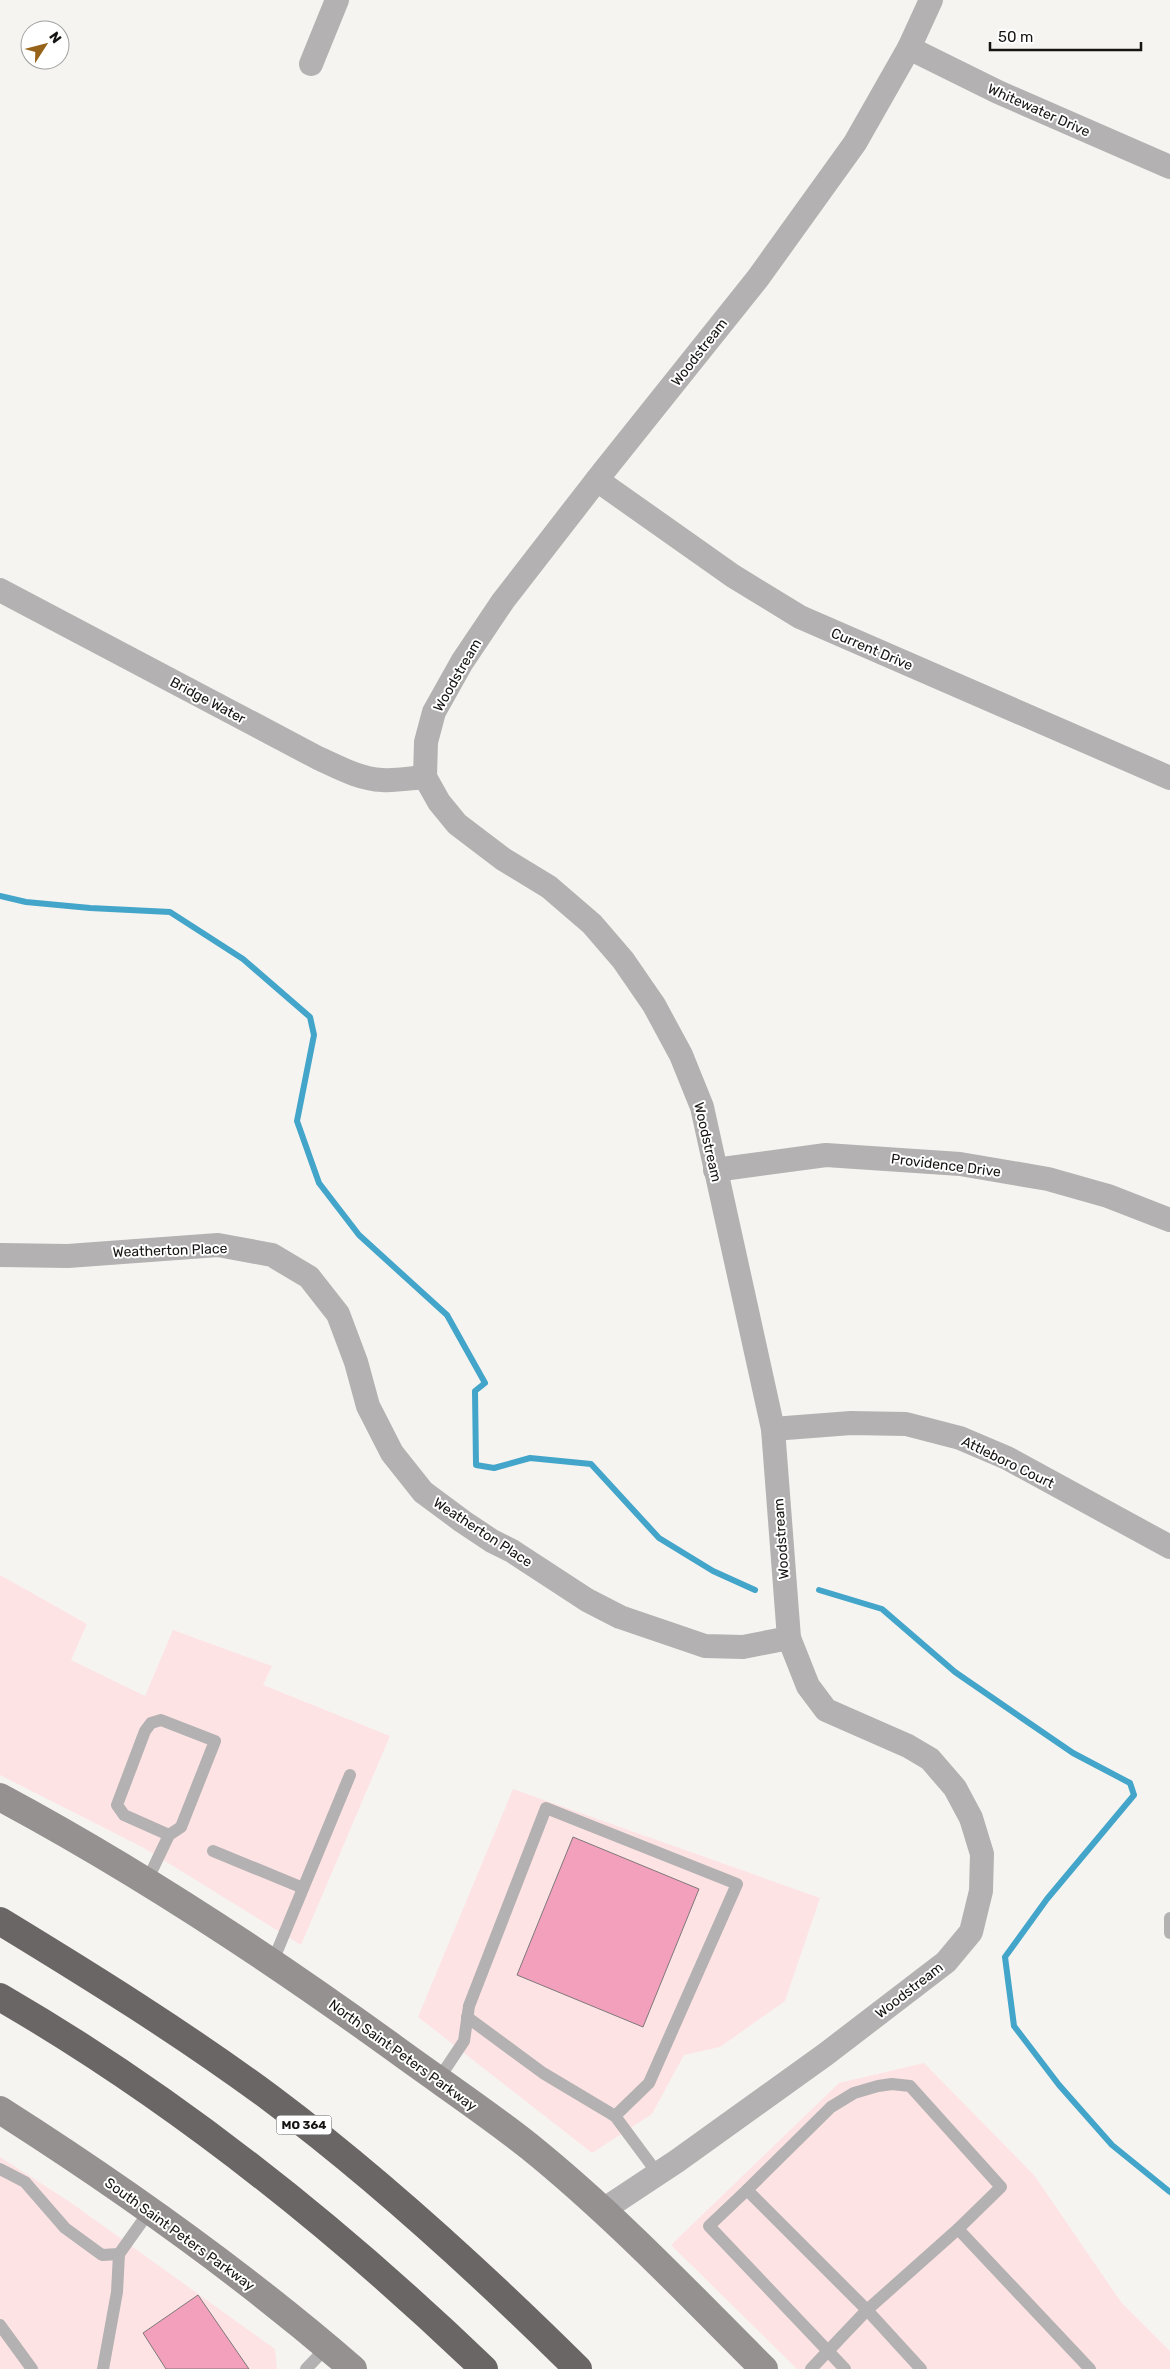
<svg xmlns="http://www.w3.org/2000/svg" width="1170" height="2369" font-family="Rubik,sans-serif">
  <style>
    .commercial { fill: #fee3e5 }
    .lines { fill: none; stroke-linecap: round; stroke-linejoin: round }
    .stream { stroke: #43a5c9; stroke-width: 6 }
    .building { fill: #f3a0bc; stroke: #7d797a }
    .service { stroke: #b3b1b1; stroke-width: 12 }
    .minor { stroke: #b3b1b1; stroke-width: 24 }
    .secondary { stroke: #949190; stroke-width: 28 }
    .motorway { stroke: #6a6665; stroke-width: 28 }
    .labels { text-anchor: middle; stroke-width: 4; stroke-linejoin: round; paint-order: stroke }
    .shield { fill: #fff; stroke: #5b5a5a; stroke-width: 1 }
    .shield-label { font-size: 12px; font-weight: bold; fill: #151413 }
    .street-label { font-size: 14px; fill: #151413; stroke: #fff }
  </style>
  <rect width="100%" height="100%" fill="#f6f4f0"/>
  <g class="commercial">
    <path d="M 0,1575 L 87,1624 L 71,1660 L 145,1696 L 173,1630 L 272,1666 L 263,1685 L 390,1736 L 301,1945 L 144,1848 L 0,1775 Z"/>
    <path d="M 513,1789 L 820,1898 L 785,2001 L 720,2047 L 684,2055 L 652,2114 L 592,2153 L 418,2017 Z"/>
    <path d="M 924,2063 L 1034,2175 L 1121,2302 L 1170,2351 L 1170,2369 L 797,2369 L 671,2245 L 839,2083 Z"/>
    <path d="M 0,2157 L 70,2202 L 275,2349 L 277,2369 L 0,2369 Z"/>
  </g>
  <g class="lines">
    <g class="stream">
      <path d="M 0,896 L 26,902 L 90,908 L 170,912 L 243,959 L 310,1017 L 314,1035 L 297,1121 L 319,1183 L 359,1235 L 447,1315 L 485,1383 L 475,1391 L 476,1465 L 494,1468 L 530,1458 L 591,1464 L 659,1538 L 713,1571 L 755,1590"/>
      <path d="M 819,1590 L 882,1609 L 955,1672 L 1016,1714 L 1073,1753 L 1130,1783 L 1134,1795 L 1047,1899 L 1005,1957 L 1014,2026 L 1059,2085 L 1112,2145 L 1170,2192"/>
    </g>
  </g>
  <g class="building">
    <path d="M 573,1837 L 699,1889 L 643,2027 L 517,1975 Z"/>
    <path d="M 198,2295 L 249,2369 L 166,2369 L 143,2333 Z"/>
  </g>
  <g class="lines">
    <g class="service">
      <path d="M 213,1851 L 303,1888"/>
      <path d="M 147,1881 L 169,1835 L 181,1827 L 215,1741 L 161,1720 L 151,1723 L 145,1731 L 117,1805 L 124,1815 L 169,1835"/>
      <path d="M 1170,1918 L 1170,1933"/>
      <path d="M 273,1961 L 350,1775"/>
      <path d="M 467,2017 L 543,2073 L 615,2116"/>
      <path d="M 438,2080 L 464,2041 L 469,2006 L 546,1808 L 737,1884 L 649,2083 L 615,2116 L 658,2174"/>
      <path d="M 0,2169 L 25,2182 L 65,2228 L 102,2255 L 119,2254 L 151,2209"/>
      <path d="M 747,2190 L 709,2226 L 845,2369"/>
      <path d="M 958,2229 L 1090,2369"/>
      <path d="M 0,2325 L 32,2369"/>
      <path d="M 103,2369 L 117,2292 L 119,2254"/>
      <path d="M 306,2369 L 327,2347"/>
      <path d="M 811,2369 L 867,2310 L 747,2190 L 831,2107 L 854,2093 L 878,2086 L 892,2084 L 910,2086 L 1001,2187 L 958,2229 L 867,2310 L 921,2369"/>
    </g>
    <g class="minor">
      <path d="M 909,48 L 998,92 L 1170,167"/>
      <path d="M 311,64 L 337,0"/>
      <path d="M 597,480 L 733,576 L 800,617 L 1170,778"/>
      <path d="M 0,590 L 318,758 C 338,767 359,779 382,780 C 396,781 411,778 425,777"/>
      <path d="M 715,1170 L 826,1155 L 960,1164 L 1048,1179 L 1108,1196 L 1170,1220"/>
      <path d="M 0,1255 L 68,1256 L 218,1245 L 272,1255 L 309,1277 L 338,1314 L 356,1362 L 368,1406 L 392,1453 L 423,1492 L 462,1521 L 492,1541 L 512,1551 L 587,1600 L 620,1617 L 705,1646 L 743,1647 L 789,1638"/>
      <path d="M 773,1429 L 851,1423 L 906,1424 L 960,1438 L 1007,1458 L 1170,1547"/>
      <path d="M 603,2210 L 677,2161 L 826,2054 L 946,1962 L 971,1932 L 981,1891 L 982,1854 L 971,1818 L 955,1788 L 930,1759 L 908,1746 L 826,1710 L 808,1686 L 789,1638 L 773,1429 L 702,1107 L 681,1055 L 654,1005 L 623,960 L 592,924 L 549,887 L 503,859 L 457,824 L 439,802 L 425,777 L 426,742 L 434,712 L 462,662 L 503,601 L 603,472 L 758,278 L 855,143 L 909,48 L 931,0"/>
    </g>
    <g class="secondary">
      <path d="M 0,1797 C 138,1871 267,1956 394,2048 C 439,2081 486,2112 530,2147 C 614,2215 688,2293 764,2369"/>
      <path d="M 0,2110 C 124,2189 241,2272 353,2369"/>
    </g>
    <g class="motorway">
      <path d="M 0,1921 C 92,1977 182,2033 269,2097 C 379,2179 481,2273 578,2369"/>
      <path d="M 0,1997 C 176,2099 337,2228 484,2369"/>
    </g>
  </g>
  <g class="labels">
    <rect class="shield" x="276.5" y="2115.5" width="55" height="19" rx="4"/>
    <g class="shield-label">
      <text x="304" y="2129">MO 364</text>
    </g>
    <g class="street-label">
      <text transform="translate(1039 110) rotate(24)" y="5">Whitewater Drive</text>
      <text transform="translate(699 352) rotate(-52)" y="5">Woodstream</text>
      <text transform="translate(872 649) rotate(23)" y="5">Current Drive</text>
      <text transform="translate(457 675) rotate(-60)" y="5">Woodstream</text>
      <text transform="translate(208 700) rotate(28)" y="5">Bridge Water</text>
      <text transform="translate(708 1142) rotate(77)" y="5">Woodstream</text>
      <text transform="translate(946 1165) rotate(7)" y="5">Providence Drive</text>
      <text transform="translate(170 1250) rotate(-2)" y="5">Weatherton Place</text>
      <text transform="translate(1008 1462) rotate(26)" y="5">Attleboro Court</text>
      <text transform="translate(483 1532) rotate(33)" y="5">Weatherton Place</text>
      <text transform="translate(781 1539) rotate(-94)" y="5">Woodstream</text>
      <text transform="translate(909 1990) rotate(-38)" y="5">Woodstream</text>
      <text transform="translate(403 2055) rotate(36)" y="5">North Saint Peters Parkway</text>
      <text transform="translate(180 2234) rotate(36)" y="5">South Saint Peters Parkway</text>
    </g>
  </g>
  <g transform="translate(45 45) rotate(54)"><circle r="24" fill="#ffffff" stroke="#a1a1a1"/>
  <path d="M0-4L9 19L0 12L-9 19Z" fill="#976318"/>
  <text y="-8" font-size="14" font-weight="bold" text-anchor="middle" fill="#151413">N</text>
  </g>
  <path d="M990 42v8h151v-8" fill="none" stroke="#151413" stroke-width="2.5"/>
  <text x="998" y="42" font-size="15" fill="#151413" stroke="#ffffff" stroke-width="4" paint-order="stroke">50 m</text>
</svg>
